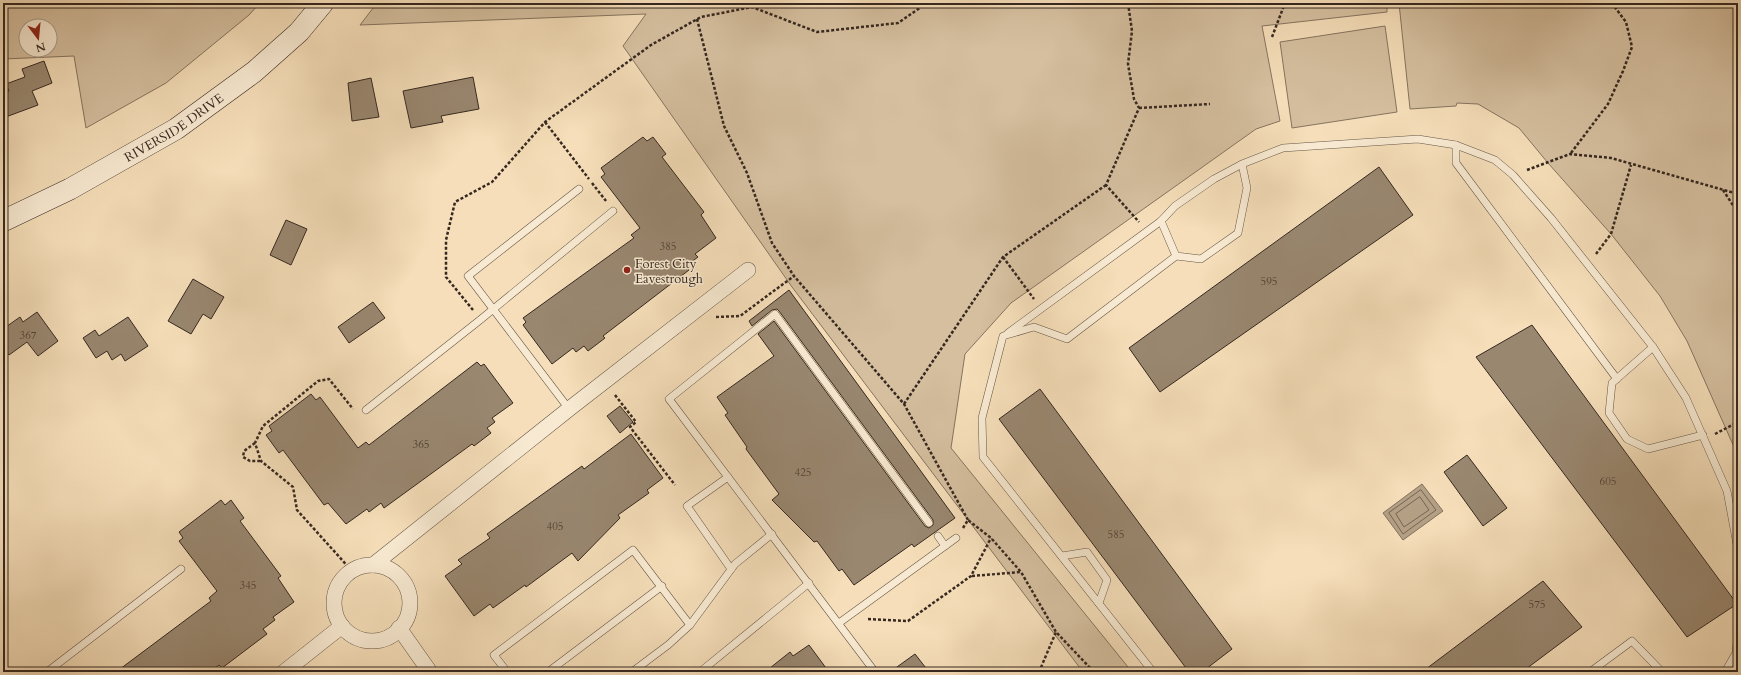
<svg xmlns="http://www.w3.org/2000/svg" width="1741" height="675" font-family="Cardo,serif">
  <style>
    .green { fill: #d5bf9f; stroke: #867460; fill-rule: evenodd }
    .water { fill: #b4a085; stroke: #82705d }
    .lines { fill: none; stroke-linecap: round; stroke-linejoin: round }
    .shore { stroke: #756452; stroke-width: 1 }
    .building { fill: #998770; stroke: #362820 }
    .lane-casing { stroke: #665646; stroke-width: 8 }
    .street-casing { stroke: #665646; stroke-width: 16 }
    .secondary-casing { stroke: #362820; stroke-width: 22 }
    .path { stroke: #362820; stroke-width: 2.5; stroke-dasharray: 3 2; stroke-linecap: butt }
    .lane { stroke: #f8ead2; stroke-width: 7 }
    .street { stroke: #f8ead2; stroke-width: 15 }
    .secondary { stroke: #f8ead2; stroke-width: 21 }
    .poi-dot { fill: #8f2418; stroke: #f8ead2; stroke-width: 1.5 }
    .labels { text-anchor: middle; stroke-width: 3; stroke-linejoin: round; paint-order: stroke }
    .number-label { font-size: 11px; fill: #4f4034 }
    .street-label { font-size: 13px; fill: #362820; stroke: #f8ead2 }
    .poi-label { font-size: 13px; fill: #362820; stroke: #f8ead2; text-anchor: start }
  </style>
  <rect width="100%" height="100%" fill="#f5deb9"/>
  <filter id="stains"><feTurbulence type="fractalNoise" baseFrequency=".005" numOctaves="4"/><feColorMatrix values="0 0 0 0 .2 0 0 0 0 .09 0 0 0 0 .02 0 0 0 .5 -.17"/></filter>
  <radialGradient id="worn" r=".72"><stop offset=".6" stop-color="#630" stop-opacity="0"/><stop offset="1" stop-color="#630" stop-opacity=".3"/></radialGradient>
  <g class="green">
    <path d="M 3,3 L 260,3 L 249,15 L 166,83 L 86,128 L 74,56 L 3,59 ZM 26,26 L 50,26 L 50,50 L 26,50 Z"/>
    <path d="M 377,3 L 1387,3 L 1387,12 L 1262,26 L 1280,121 L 1256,129 L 1011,303 L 965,354 L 951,448 L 1132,672 L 1083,672 L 792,287 L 623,46 L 646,14 L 360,25 Z"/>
    <path d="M 1399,3 L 1738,3 L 1738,456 L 1687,341 L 1660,296 L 1611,234 L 1548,163 L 1519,128 L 1478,104 L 1457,103 L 1456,106 L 1410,109 Z"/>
    <path d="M 1385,26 L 1397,112 L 1292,128 L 1280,42 Z"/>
  </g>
  <path class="water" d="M 1422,484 L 1443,511 L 1403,540 L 1383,513 Z"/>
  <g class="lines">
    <g class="shore">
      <path d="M 1421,490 L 1436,510 L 1403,534 L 1389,513 Z"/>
      <path d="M 1420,497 L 1429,510 L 1404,527 L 1396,514 Z"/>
    </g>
  </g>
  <g class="building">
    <path d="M 44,61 L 52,83 L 32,91 L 38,105 L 3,118 L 3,93 L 9,91 L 6,84 L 25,77 L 22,69 Z"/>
    <path d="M 473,77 L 479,109 L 441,116 L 443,122 L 411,128 L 403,91 Z"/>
    <path d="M 371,78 L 379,117 L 352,121 L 348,83 Z"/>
    <path d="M 643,137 L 647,141 L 653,137 L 666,154 L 662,157 L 704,212 L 701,215 L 716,238 L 695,254 L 698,257 L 686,266 L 689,270 L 603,336 L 605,338 L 588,351 L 584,346 L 576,352 L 573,348 L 552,364 L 523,325 L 526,322 L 523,318 L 634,238 L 631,235 L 640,228 L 601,177 L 605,174 L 601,168 Z"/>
    <path d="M 1379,167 L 1413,215 L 1160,392 L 1129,348 Z"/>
    <path d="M 286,220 L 307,229 L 291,265 L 270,255 Z"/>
    <path d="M 193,279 L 224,297 L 211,319 L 203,314 L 191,334 L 168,321 Z"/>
    <path d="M 789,290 L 955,518 L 914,547 L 912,544 L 854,585 L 842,569 L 839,571 L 817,541 L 814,542 L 772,500 L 779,494 L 746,449 L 747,447 L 725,415 L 728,413 L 717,397 L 774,356 L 758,334 L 774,321 L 925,526 L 929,528 L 933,525 L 933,520 L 779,311 L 777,309 L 772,310 L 752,326 L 749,321 Z"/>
    <path d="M 373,302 L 385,318 L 349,343 L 338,327 Z"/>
    <path d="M 37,312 L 58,341 L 38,356 L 27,342 L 9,355 L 3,347 L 3,329 L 20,317 L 23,322 Z"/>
    <path d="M 128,317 L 148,346 L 125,361 L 121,354 L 112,360 L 107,351 L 96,358 L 83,338 L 95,330 L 99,336 Z"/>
    <path d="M 1532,325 L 1737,604 L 1687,637 L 1476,357 Z"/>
    <path d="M 477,362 L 481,366 L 484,364 L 513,403 L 492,418 L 495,422 L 487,428 L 491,433 L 474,446 L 472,444 L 384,508 L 381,503 L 369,512 L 367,509 L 346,524 L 328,503 L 324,505 L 283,450 L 279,453 L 266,435 L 272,431 L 269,426 L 311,394 L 316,400 L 320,397 L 358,448 L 366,442 L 369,445 Z"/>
    <path d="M 1040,389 L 1232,649 L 1202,672 L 1189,672 L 999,419 Z"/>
    <path d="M 620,406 L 633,422 L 620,433 L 607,416 Z"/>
    <path d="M 631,434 L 663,478 L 647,490 L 649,493 L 618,515 L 620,518 L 578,561 L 572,553 L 526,587 L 525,585 L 493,608 L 490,604 L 474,616 L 445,576 L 462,564 L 458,560 L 490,538 L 487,534 L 582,466 L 584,469 Z"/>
    <path d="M 1467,455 L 1507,508 L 1483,526 L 1444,472 Z"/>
    <path d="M 221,500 L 225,505 L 231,500 L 244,518 L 240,521 L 281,576 L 278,578 L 294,602 L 273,617 L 275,620 L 263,629 L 267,634 L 222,668 L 219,665 L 210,672 L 116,672 L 211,601 L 209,598 L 217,591 L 179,541 L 183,538 L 179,532 Z"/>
    <path d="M 1543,581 L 1582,627 L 1522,672 L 1422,672 Z"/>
    <path d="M 809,645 L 829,672 L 765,672 L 790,652 L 793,656 Z"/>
    <path d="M 915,654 L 929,672 L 890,672 Z"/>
  </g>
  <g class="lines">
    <g class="lane-casing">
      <g id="lane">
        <path d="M 1456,145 L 1456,163 L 1617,379"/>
        <path d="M 1242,164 L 1247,188 L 1238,233 L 1201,259 L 1176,256 L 1161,221 L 1175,206 L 1214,179 L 1242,164 L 1283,148 L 1418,139 L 1456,145 L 1495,160 L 1513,175 L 1551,218 L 1653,347 L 1686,398 L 1727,491 L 1738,550"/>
        <path d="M 1008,333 L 1161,221"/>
        <path d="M 1653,347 L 1612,383 L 1609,413 L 1627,439 L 1648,449 L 1703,435"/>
        <path d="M 569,409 L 468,276 L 579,189"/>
        <path d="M 366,410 L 480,320 L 613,211"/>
        <path d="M 728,477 L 687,506 L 731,569"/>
        <path d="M 938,536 L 945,546"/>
        <path d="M 1062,556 L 1087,552 L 1107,580 L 1099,603"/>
        <path d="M 839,623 L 956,538"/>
        <path d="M 47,672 L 181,569"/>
        <path d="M 507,672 L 494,655 L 633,550 L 690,625"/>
        <path d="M 548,672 L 662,586"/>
        <path d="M 632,672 L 668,645 L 690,625 L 735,564 L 772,534"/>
        <path d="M 700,672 L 809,583"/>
        <path d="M 875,672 L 669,399 L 775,314 L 929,523"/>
        <path d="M 1153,672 L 983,457 L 982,418 L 1003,336 L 1034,327 L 1067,339 L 1176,256"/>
        <path d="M 1590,672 L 1632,641 L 1662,672"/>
        <path d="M 1725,672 L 1736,653 L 1738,633"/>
      </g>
    </g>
    <g class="street-casing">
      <g id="street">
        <path d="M 373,565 L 569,409 L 748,270"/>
        <circle cx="372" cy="603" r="38"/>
        <path d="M 399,628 L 430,672"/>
        <path d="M 284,672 L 342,626"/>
      </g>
    </g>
    <g class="secondary-casing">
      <g id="secondary">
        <path id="s1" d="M 3,221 L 70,189 L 176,129 L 254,72 L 299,32 L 323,3"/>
      </g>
    </g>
    <g class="path">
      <path d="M 1128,3 L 1132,31 L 1128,64 L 1134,99 L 1139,108 L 1106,185 L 1139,222"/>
      <path d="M 697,19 L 724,126 L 747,173 L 772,243 L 794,276 L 904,404 L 968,520"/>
      <path d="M 1272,37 L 1285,3"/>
      <path d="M 1139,108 L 1210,104"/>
      <path d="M 545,122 L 589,179"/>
      <path d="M 1571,153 L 1608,104 L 1623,71 L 1632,47 L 1626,22 L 1614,6 L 1609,3"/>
      <path d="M 1527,170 L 1570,154 L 1611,158 L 1738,194"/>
      <path d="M 592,183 L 606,201"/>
      <path d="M 1723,190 L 1738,213"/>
      <path d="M 1596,254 L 1611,234 L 1631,165"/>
      <path d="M 1003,257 L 1034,299"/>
      <path d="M 473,310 L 446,277 L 446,240 L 455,202 L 492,182 L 545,122 L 651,45 L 701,17 L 752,7 L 817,32 L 898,23 L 927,3"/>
      <path d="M 716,317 L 740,316 L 794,276"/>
      <path d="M 615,395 L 636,422 L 630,427 L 675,485"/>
      <path d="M 904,404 L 1003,257 L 1106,185"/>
      <path d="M 1715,434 L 1738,422"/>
      <path d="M 255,443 L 244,451 L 243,457 L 250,461 L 261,461"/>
      <path d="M 963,528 L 968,520 L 991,538 L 1021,572 L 1056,632 L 1094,672"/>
      <path d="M 352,571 L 297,510 L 293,487 L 261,461 L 255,443 L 263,426 L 318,381 L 329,379 L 353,409"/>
      <path d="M 972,576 L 1021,572"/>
      <path d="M 868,619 L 908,621 L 971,576 L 991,538"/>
      <path d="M 1039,672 L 1056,632"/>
    </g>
    <use href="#lane" class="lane"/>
    <use href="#street" class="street"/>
    <use href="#secondary" class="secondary"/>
  </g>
  <circle class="poi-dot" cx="627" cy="270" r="4"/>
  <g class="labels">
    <g class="number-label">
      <text x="668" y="250">385</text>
      <text x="1269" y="285">595</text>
      <text x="28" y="339">367</text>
      <text x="421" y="448">365</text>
      <text x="803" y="476">425</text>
      <text x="1608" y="485">605</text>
      <text x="555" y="530">405</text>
      <text x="1116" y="538">585</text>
      <text x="248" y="589">345</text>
      <text x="1537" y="608">575</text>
    </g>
    <g class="street-label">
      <text dy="5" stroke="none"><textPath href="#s1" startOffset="195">RIVERSIDE DRIVE</textPath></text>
    </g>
    <g class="poi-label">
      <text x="635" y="268">Forest City<tspan x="635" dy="15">Eavestrough</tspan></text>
    </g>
  </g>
  <rect width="1741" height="675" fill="none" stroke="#f5deb9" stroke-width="16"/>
  <rect x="4" y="4" width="1733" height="667" fill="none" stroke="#362820" stroke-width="2"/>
  <rect x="8" y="8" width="1725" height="659" fill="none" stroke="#362820"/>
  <g transform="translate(38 38) rotate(164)"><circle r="19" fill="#f8ead2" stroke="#aa9c8b"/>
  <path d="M0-3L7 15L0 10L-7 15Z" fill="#8f2418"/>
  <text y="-6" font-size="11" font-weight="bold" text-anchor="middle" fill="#362820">N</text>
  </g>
  <rect width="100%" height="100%" filter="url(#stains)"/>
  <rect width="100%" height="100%" fill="url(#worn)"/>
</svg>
